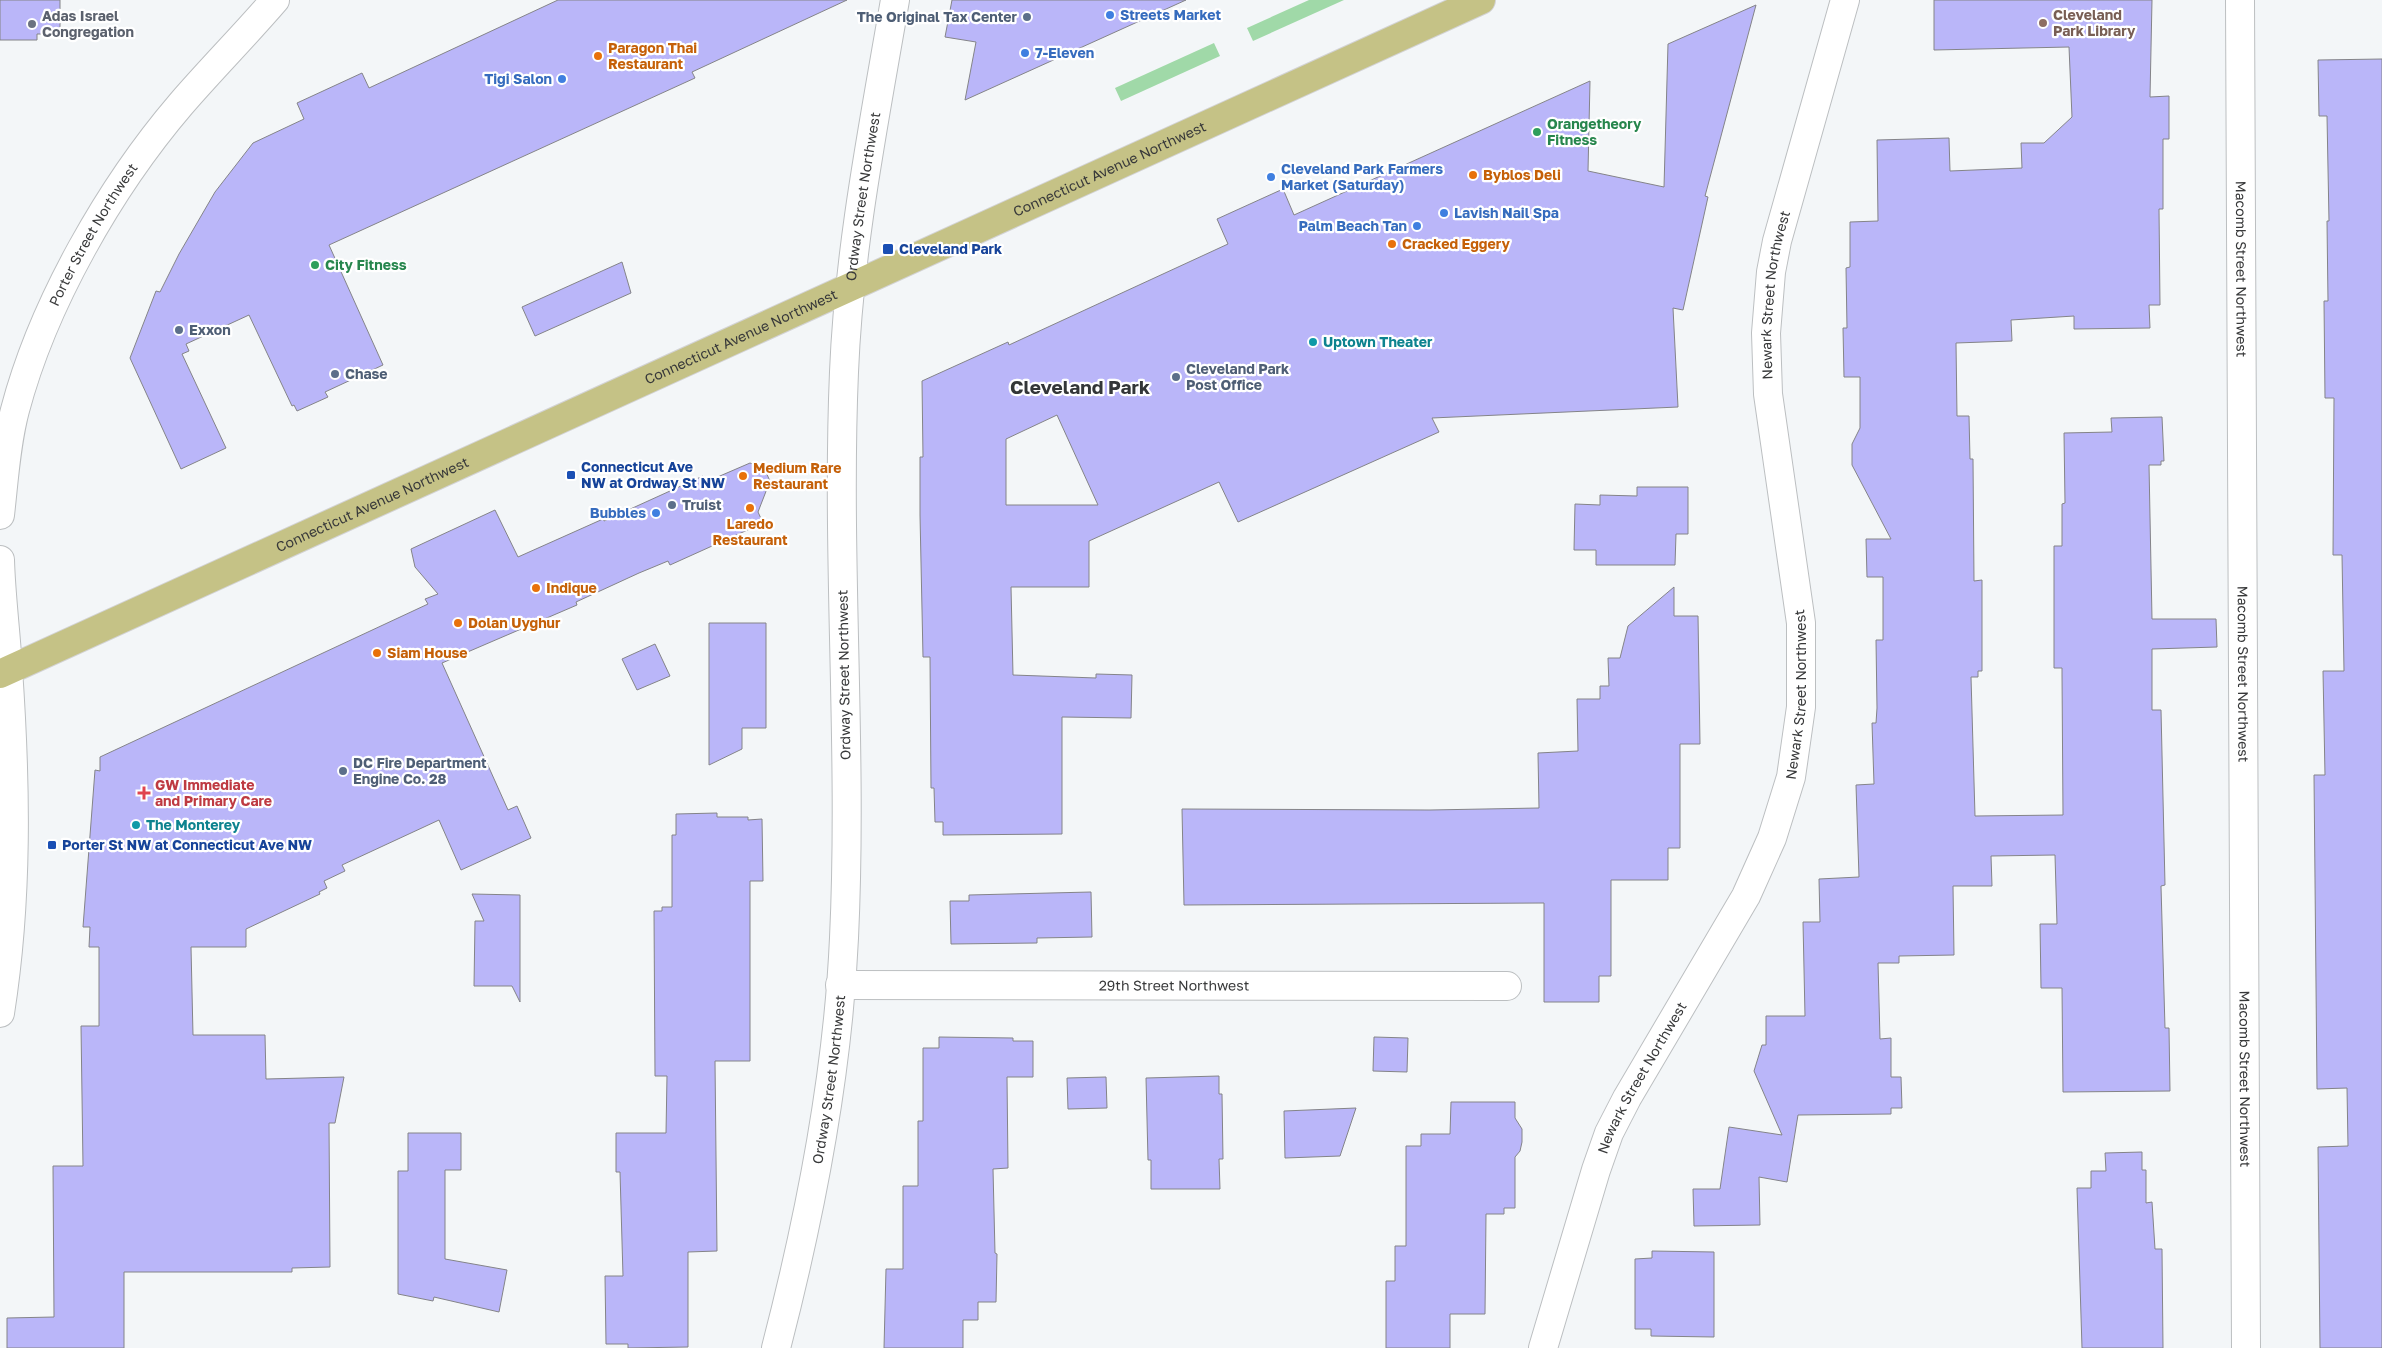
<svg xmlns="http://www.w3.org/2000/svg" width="2382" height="1348" font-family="'Golos Text',sans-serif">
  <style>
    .green { fill: #a0d9a8 }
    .building { fill: #bab6f9; stroke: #848488; fill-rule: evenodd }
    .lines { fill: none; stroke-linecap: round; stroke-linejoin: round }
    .street-casing { stroke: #bcbfc1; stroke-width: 30 }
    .secondary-casing { stroke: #bcbfc1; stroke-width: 30 }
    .primary-casing { stroke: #d3d3d4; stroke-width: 30 }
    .street { stroke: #fff; stroke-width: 28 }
    .secondary { stroke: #fff; stroke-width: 28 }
    .primary { stroke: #c5c286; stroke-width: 28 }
    .shop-dot { fill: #3f7fe0; stroke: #fff; stroke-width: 2 }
    .service-dot { fill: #5c6f8a; stroke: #fff; stroke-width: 2 }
    .education-dot { fill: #8d6e63; stroke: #fff; stroke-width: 2 }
    .worship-dot { fill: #6b7280; stroke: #fff; stroke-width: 2 }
    .food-dot { fill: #e8710a; stroke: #fff; stroke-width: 2 }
    .leisure-dot { fill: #2e9e5b; stroke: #fff; stroke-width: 2 }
    .transit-dot { fill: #1a4fb4; stroke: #fff; stroke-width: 2 }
    .culture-dot { fill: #0f9aa8; stroke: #fff; stroke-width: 2 }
    .health-dot { fill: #e0444e; stroke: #fff; stroke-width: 2 }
    .labels { text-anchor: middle; stroke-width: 4.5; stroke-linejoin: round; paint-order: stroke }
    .shop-label { font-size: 14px; font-weight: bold; fill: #366cbe; stroke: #fff; text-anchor: start }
    .education-label { font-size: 14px; font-weight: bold; fill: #785e54; stroke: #fff; text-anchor: start }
    .worship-label { font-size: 14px; font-weight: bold; fill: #5b616d; stroke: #fff; text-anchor: start }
    .service-label { font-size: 14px; font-weight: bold; fill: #4e5e75; stroke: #fff; text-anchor: start }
    .food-label { font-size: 14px; font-weight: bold; fill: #c56008; stroke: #fff; text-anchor: start }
    .leisure-label { font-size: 14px; font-weight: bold; fill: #27864d; stroke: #fff; text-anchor: start }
    .street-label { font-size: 14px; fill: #38393a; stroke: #fff }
    .transit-label { font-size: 14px; font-weight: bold; fill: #164399; stroke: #fff; text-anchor: start }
    .culture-label { font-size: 14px; font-weight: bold; fill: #0d838f; stroke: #fff; text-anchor: start }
    .health-label { font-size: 14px; font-weight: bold; fill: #be3a42; stroke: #fff; text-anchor: start }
    .district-label { font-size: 19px; font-weight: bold; fill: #333638; stroke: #fff }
  </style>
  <rect width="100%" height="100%" fill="#f3f6f8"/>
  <g class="green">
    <path d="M 1309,0 L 1344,0 L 1253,41 L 1247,28 Z"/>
    <path d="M 1214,43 L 1220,56 L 1121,101 L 1115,88 Z"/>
  </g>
  <g class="building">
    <path d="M 0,0 L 60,0 L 60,34 L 37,34 L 37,40 L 0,40 Z"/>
    <path d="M 558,0 L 847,0 L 692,72 L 695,78 L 329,245 L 383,365 L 325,392 L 328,397 L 297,411 L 294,405 L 292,406 L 249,315 L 186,344 L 189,351 L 182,354 L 226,448 L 181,469 L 130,358 L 156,291 L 160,292 L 179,254 L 215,192 L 253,143 L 304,119 L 297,103 L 362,73 L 369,88 Z"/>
    <path d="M 952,0 L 1186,0 L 965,100 L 976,42 L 945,37 Z"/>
    <path d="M 1934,0 L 2152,0 L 2150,97 L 2169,96 L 2169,139 L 2163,139 L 2163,209 L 2159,209 L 2160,305 L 2149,305 L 2150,328 L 2074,329 L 2074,316 L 2011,320 L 2012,341 L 1956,343 L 1957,416 L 1969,416 L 1970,459 L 1973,459 L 1974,581 L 1982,580 L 1982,671 L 1978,671 L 1978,677 L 1971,677 L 1975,816 L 2063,815 L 2062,674 L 2062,668 L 2054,668 L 2054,546 L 2062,546 L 2062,504 L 2065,503 L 2064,433 L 2112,432 L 2111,418 L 2162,417 L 2164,461 L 2161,461 L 2161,465 L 2149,465 L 2152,619 L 2216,619 L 2217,647 L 2152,649 L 2152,710 L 2161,710 L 2165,885 L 2161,886 L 2165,1028 L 2169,1028 L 2170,1091 L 2063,1092 L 2062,988 L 2041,988 L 2040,924 L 2057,924 L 2055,855 L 1991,856 L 1992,886 L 1953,886 L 1954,955 L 1899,956 L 1899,963 L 1878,963 L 1880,1039 L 1891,1038 L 1891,1077 L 1901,1077 L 1902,1108 L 1891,1108 L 1891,1114 L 1798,1115 L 1787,1182 L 1759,1177 L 1760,1225 L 1694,1226 L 1693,1189 L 1720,1189 L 1729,1127 L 1782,1135 L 1754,1071 L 1762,1045 L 1766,1045 L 1766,1016 L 1805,1016 L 1803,922 L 1820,922 L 1819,879 L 1859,877 L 1856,785 L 1874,784 L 1872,723 L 1876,723 L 1877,708 L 1876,640 L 1883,640 L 1883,577 L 1867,577 L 1866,539 L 1891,539 L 1852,465 L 1852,444 L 1860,428 L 1860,377 L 1844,377 L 1843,328 L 1847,328 L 1846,268 L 1850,267 L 1850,222 L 1878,221 L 1877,140 L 1949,138 L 1950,171 L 2022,168 L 2021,143 L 2044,143 L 2072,117 L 2069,47 L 1934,50 Z"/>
    <path d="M 1756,5 L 1705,196 L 1708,197 L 1683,310 L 1673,308 L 1678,407 L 1432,418 L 1439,432 L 1238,522 L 1219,482 L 1089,541 L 1089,587 L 1011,587 L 1013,675 L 1096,678 L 1096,674 L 1132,675 L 1131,718 L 1062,717 L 1062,834 L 943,835 L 943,822 L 935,822 L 934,788 L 931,788 L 930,657 L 923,657 L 920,515 L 920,457 L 923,457 L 922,381 L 1008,342 L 1009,345 L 1228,244 L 1217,219 L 1283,189 L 1294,215 L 1590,81 L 1588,171 L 1664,187 L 1668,44 ZM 1057,415 L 1098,505 L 1006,505 L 1006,439 Z"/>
    <path d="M 2382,59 L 2382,1348 L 2320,1348 L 2318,1147 L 2348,1146 L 2347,1088 L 2317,1089 L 2314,775 L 2325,775 L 2323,671 L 2344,671 L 2342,555 L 2333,555 L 2334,398 L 2325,398 L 2324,301 L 2328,301 L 2327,221 L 2329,221 L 2327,116 L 2319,116 L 2318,60 Z"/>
    <path d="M 622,262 L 631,293 L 535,336 L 522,307 Z"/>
    <path d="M 750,463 L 764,468 L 770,481 L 758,512 L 763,523 L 670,565 L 668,561 L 639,573 L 576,602 L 577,605 L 442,663 L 508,810 L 517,806 L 531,838 L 461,870 L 439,820 L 342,865 L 345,871 L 324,881 L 327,888 L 319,892 L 320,894 L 246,929 L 246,947 L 191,947 L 193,1035 L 265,1035 L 266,1079 L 344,1077 L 335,1123 L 329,1123 L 330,1267 L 292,1268 L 292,1272 L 124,1272 L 124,1348 L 7,1348 L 7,1318 L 54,1317 L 53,1166 L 83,1166 L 81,1026 L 99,1026 L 99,947 L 89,947 L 90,927 L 83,927 L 95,770 L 100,771 L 100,757 L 428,604 L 425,599 L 438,594 L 415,567 L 411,549 L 495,510 L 518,557 L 603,519 L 604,521 L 703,476 L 706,482 Z"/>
    <path d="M 1637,487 L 1688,487 L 1688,534 L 1676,534 L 1675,565 L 1596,565 L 1596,550 L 1574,550 L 1575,504 L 1600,505 L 1600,495 L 1637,496 Z"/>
    <path d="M 1674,587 L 1674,616 L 1698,616 L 1700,744 L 1680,744 L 1680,848 L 1668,848 L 1668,880 L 1611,880 L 1611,976 L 1599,976 L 1599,1002 L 1544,1002 L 1544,903 L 1184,905 L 1182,809 L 1430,810 L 1539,808 L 1538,753 L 1578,751 L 1577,699 L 1600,699 L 1600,686 L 1609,686 L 1608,658 L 1620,658 L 1628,626 Z"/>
    <path d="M 709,623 L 766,623 L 766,728 L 742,728 L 742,749 L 709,765 Z"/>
    <path d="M 655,644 L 670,676 L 637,690 L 622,659 Z"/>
    <path d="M 717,813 L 717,817 L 748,817 L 748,820 L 762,819 L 763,881 L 750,881 L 750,1061 L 715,1061 L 717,1251 L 688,1252 L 688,1347 L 628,1348 L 628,1344 L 606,1344 L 605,1276 L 623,1276 L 620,1172 L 616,1172 L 616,1133 L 666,1133 L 667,1076 L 655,1076 L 654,911 L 662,911 L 662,907 L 672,907 L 672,835 L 676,835 L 676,814 Z"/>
    <path d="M 1091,892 L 1092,937 L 1037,938 L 1037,943 L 951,944 L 950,901 L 969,901 L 969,895 Z"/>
    <path d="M 472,894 L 520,895 L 520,1002 L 512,986 L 474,986 L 475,921 L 484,921 Z"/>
    <path d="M 939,1037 L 1013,1038 L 1013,1041 L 1033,1041 L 1033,1077 L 1007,1077 L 1008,1168 L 993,1169 L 995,1253 L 997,1254 L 996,1302 L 978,1302 L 978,1320 L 963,1320 L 963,1348 L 884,1348 L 886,1269 L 903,1269 L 903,1186 L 918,1186 L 918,1121 L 923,1121 L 923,1048 L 939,1048 Z"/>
    <path d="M 1374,1037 L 1408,1038 L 1407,1072 L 1373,1071 Z"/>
    <path d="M 1219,1076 L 1219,1094 L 1222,1094 L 1223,1159 L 1219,1159 L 1220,1189 L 1151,1189 L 1151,1160 L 1148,1160 L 1146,1078 Z"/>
    <path d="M 1106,1077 L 1107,1108 L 1068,1109 L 1067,1078 Z"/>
    <path d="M 1451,1102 L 1515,1102 L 1515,1118 L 1522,1129 L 1522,1142 L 1520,1151 L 1515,1157 L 1515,1208 L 1504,1208 L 1504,1214 L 1486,1214 L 1485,1314 L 1450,1314 L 1450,1348 L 1386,1348 L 1386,1281 L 1395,1281 L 1395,1246 L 1406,1246 L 1406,1146 L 1421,1146 L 1421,1134 L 1450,1134 Z"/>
    <path d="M 1356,1108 L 1340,1156 L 1285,1158 L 1284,1111 Z"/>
    <path d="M 408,1133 L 461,1133 L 461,1170 L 445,1170 L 445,1259 L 507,1270 L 499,1312 L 434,1297 L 433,1301 L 398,1294 L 398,1171 L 408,1171 Z"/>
    <path d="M 2142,1152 L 2142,1170 L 2146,1170 L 2146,1203 L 2152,1202 L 2155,1249 L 2162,1249 L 2163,1348 L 2082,1348 L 2077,1188 L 2091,1188 L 2091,1171 L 2106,1171 L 2105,1153 Z"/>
    <path d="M 1652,1251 L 1714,1252 L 1714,1337 L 1651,1336 L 1651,1329 L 1635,1329 L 1635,1259 L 1652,1258 Z"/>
  </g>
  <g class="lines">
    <g class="street-casing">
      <g id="street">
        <path id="s1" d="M 840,985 L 1507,986"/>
        <path id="s2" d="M 776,1348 C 810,1217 838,1074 844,938 C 853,749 836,560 844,372 C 849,247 874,123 895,0"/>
        <path id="s3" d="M 1543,1348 L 1596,1170 L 1609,1133 L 1627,1098 L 1746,896 L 1772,838 L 1791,777 L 1801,707 L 1801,623 L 1768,394 L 1766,333 L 1771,272 L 1777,241 L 1845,0"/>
      </g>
    </g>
    <g class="secondary-casing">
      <g id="secondary">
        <path id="s4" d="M 2240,0 L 2246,1348"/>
        <path id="s5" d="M 0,515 C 4,480 6,444 15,410 C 43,304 110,187 181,104 C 212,68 245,35 275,0"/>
        <path d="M 0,560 C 1,596 6,633 8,669 C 16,784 18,899 0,1013"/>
      </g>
    </g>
    <g class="primary-casing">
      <g id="primary">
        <path id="s6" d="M 0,674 L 1481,0"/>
      </g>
    </g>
    <use href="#street" class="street"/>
    <use href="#secondary" class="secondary"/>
    <use href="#primary" class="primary"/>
  </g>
  <g class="shop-dot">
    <circle cx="1110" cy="15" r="5"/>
    <circle cx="1025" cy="53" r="5"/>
    <circle cx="562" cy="79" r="5"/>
    <circle cx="1271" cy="177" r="5"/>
    <circle cx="1444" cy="213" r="5"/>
    <circle cx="1417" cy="226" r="5"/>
    <circle cx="656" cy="513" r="5"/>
  </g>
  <g class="service-dot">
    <circle cx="1027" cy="17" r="5"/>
    <circle cx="179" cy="330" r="5"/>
    <circle cx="335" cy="374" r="5"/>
    <circle cx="1176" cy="377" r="5"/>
    <circle cx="672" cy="505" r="5"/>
    <circle cx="343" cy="771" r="5"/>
  </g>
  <circle class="education-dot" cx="2043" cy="23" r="5"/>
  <circle class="worship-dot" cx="32" cy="24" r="5"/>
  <g class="food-dot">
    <circle cx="598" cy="56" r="5"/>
    <circle cx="1473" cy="175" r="5"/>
    <circle cx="1392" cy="244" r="5"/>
    <circle cx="743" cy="476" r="5"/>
    <circle cx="750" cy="508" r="5"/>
    <circle cx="536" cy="588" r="5"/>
    <circle cx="458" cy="623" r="5"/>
    <circle cx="377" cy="653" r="5"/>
  </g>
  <g class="leisure-dot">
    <circle cx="1537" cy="132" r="5"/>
    <circle cx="315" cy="265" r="5"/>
  </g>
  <g class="transit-dot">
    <rect x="882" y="243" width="12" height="12" rx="2.5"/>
    <rect x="566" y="470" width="10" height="10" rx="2.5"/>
    <rect x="47" y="840" width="10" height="10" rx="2.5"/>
  </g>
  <g class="culture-dot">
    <circle cx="1313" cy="342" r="5"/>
    <circle cx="136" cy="825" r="5"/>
  </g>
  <path class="health-dot" d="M141.5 785.5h5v5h5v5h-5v5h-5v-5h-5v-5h5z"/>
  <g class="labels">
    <g class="shop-label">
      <text x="1120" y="20">Streets Market</text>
      <text x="1035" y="58">7-Eleven</text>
      <text x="552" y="84" text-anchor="end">Tigi Salon</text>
      <text x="1281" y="174">Cleveland Park Farmers<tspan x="1281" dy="16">Market (Saturday)</tspan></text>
      <text x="1454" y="218">Lavish Nail Spa</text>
      <text x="1407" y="231" text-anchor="end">Palm Beach Tan</text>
      <text x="646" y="518" text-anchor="end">Bubbles</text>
    </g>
    <g class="education-label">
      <text x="2053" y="20">Cleveland<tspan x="2053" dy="16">Park Library</tspan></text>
    </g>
    <g class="worship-label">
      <text x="42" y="21">Adas Israel<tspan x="42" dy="16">Congregation</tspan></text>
    </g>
    <g class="service-label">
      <text x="1017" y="22" text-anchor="end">The Original Tax Center</text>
      <text x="189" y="335">Exxon</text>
      <text x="1186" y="374">Cleveland Park<tspan x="1186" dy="16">Post Office</tspan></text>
      <text x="345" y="379">Chase</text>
      <text x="682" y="510">Truist</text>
      <text x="353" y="768">DC Fire Department<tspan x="353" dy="16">Engine Co. 28</tspan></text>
    </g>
    <g class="food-label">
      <text x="608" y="53">Paragon Thai<tspan x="608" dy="16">Restaurant</tspan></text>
      <text x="1483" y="180">Byblos Deli</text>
      <text x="1402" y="249">Cracked Eggery</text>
      <text x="753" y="473">Medium Rare<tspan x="753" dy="16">Restaurant</tspan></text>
      <text x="750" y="529" text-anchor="middle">Laredo<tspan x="750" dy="16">Restaurant</tspan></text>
      <text x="546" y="593">Indique</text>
      <text x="468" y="628">Dolan Uyghur</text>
      <text x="387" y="658">Siam House</text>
    </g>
    <g class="leisure-label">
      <text x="1547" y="129">Orangetheory<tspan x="1547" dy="16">Fitness</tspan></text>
      <text x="325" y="270">City Fitness</text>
    </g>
    <g class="street-label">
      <text dy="5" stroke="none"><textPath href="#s6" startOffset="1219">Connecticut Avenue Northwest</textPath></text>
      <text dy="5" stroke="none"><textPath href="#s2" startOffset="1159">Ordway Street Northwest</textPath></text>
      <text dy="5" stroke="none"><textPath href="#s5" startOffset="299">Porter Street Northwest</textPath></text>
      <text dy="5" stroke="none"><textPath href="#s4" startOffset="269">Macomb Street Northwest</textPath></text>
      <text dy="5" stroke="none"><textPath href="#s3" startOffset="1112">Newark Street Northwest</textPath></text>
      <text dy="5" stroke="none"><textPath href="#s6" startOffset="814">Connecticut Avenue Northwest</textPath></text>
      <text dy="5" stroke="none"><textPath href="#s6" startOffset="409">Connecticut Avenue Northwest</textPath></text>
      <text dy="5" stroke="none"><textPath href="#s4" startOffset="674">Macomb Street Northwest</textPath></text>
      <text transform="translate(844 675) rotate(-91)" y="5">Ordway Street Northwest</text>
      <text dy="5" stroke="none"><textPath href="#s3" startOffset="709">Newark Street Northwest</textPath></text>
      <text dy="5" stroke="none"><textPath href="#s1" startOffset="334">29th Street Northwest</textPath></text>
      <text dy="5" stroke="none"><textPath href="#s2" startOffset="274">Ordway Street Northwest</textPath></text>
      <text dy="5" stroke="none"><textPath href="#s3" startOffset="289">Newark Street Northwest</textPath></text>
      <text dy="5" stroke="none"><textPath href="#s4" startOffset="1079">Macomb Street Northwest</textPath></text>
    </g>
    <g class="transit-label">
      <text x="899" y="254">Cleveland Park</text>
      <text x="581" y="472">Connecticut Ave<tspan x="581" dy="16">NW at Ordway St NW</tspan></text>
      <text x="62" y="850">Porter St NW at Connecticut Ave NW</text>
    </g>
    <g class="culture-label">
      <text x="1323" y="347">Uptown Theater</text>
      <text x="146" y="830">The Monterey</text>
    </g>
    <g class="health-label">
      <text x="155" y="790">GW Immediate<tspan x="155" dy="16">and Primary Care</tspan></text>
    </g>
    <g class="district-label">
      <text x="1080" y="394">Cleveland Park</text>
    </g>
  </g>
</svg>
